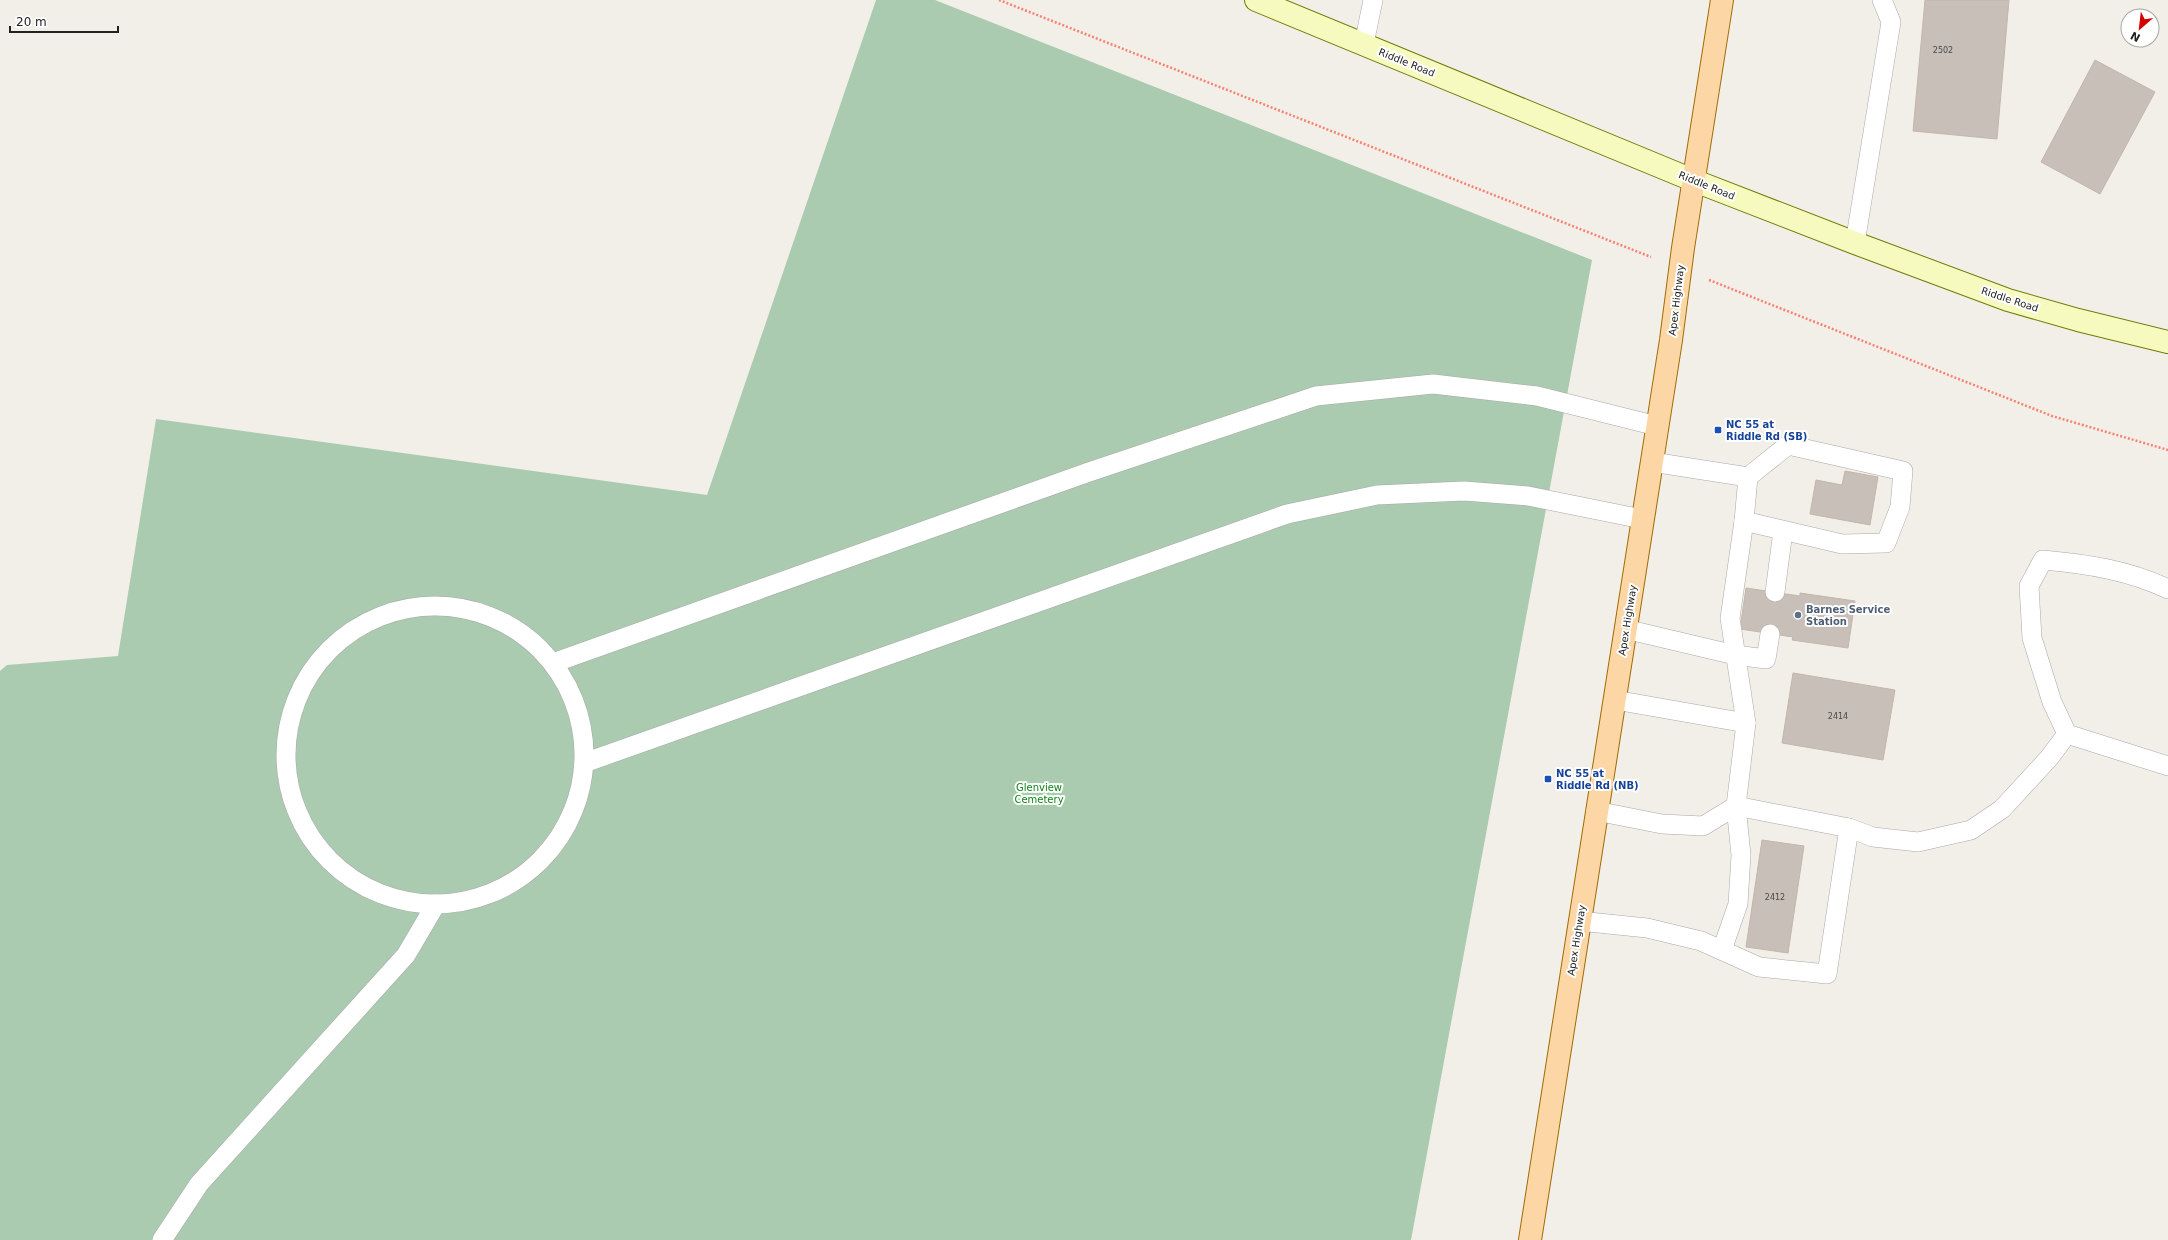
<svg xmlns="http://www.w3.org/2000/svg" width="2168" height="1240" font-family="'DejaVu Sans',sans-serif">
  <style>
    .cemetery { fill: #aacbaf }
    .building { fill: #c7bfb8; stroke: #c4b6ab }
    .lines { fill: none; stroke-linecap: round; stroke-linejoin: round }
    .lane-casing { stroke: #a9a9a9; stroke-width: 20 }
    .secondary-casing { stroke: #707d05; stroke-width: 24 }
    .primary-casing { stroke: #a06b00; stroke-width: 24 }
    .path { stroke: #fa8072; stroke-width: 2.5; stroke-dasharray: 2 2; stroke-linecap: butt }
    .lane { stroke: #fff; stroke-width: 19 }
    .secondary { stroke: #f7fabf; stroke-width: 22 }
    .primary { stroke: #fcd6a4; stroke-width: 22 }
    .transit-dot { fill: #1a4fb4; stroke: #fff; stroke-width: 1.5 }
    .service-dot { fill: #5c6f8a; stroke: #fff; stroke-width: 1.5 }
    .labels { text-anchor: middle; stroke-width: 4; stroke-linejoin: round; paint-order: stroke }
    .number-label { font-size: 8px; fill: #4b4948 }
    .street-label { font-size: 10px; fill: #222; stroke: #fff }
    .transit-label { font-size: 10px; font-weight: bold; fill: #164399; stroke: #fff; text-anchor: start }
    .service-label { font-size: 10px; font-weight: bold; fill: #4e5e75; stroke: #fff; text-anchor: start }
    .park-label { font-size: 10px; fill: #0c8416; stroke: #fff }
  </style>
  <rect width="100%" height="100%" fill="#f2efe9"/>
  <path class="cemetery" d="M 876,0 L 935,0 L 1592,260 L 1411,1240 L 0,1240 L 0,671 L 7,665 L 118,656 L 156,419 L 707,495 Z"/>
  <g class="building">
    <path d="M 1925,0 L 2009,0 L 1997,139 L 1913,131 Z"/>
    <path d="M 2095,60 L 2155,92 L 2100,194 L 2041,162 Z"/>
    <path d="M 1845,471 L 1878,477 L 1870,525 L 1810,514 L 1816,480 L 1842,485 Z"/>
    <path d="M 1746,588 L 1800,596 L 1800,593 L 1855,601 L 1848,648 L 1792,640 L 1793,637 L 1740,629 Z"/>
    <path d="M 1793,673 L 1895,690 L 1883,760 L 1782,743 Z"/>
    <path d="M 1762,840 L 1804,846 L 1788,953 L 1746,947 Z"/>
  </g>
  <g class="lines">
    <g class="lane-casing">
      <g id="lane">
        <path d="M 1364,44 L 1373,0"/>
        <path d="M 1855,243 L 1891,22 L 1882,0"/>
        <path d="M 1652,462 L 1748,477 L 1744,521 L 1730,618 L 1746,723"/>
        <path d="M 1744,521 L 1842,544 L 1886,543 L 1900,507 L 1903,471 L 1788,445 L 1748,477"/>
        <path d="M 2168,589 C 2128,570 2087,564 2043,560 L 2029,586 L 2032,638 L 2052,702 L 2067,734 L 2168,766"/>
        <path d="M 1775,592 L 1783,531"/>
        <circle cx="435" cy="755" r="149"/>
        <path d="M 1625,629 L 1735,655 L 1766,659 L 1770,634"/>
        <path d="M 553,663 L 1089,472 L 1316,396 L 1433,384 L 1537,396 L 1657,426"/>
        <path d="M 1615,700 L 1746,723 L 1736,806 L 1741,855 L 1738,904 L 1722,950"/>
        <path d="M 584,763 L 1287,514 L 1377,495 L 1464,491 L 1528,496 L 1642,519"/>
        <path d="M 1849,828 L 1873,837 L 1918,842 L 1971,830 L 2002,809 L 2049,758 L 2067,734"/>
        <path d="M 1579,921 L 1647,928 L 1701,941 L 1759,967 L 1827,974 L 1849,828 L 1736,806 L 1703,826 L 1662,824 L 1596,811"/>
        <path d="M 162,1240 L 199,1184 L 406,955 L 436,904"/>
      </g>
    </g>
    <g class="secondary-casing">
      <path id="secondary" d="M 1256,0 L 1695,181 L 1855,243 L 2008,300 L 2078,320 L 2168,342"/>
    </g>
    <g class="primary-casing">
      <path id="primary" d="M 1530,1240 L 1671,340 L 1683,248 L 1722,0"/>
    </g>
    <g class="path">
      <path d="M 999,0 L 1651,257"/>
      <path d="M 1709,280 L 2052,416 L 2168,450"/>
    </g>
    <use href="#lane" class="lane"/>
    <use href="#secondary" class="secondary"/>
    <use href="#primary" class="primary"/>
  </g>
  <g class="transit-dot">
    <rect x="1714" y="426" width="8" height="8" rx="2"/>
    <rect x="1544" y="775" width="8" height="8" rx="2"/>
  </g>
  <circle class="service-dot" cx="1798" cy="615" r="4"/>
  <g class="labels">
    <g class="number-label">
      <text x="1943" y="53">2502</text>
      <text x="1838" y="719">2414</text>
      <text x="1775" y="900">2412</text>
    </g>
    <g class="street-label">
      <text transform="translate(1407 62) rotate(22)" y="4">Riddle Road</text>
      <text transform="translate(1707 185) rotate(22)" y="4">Riddle Road</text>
      <text transform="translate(2010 299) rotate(18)" y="4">Riddle Road</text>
      <text transform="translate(1676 300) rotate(-83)" y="4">Apex Highway</text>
      <text transform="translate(1627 620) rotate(-81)" y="4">Apex Highway</text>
      <text transform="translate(1576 940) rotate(-81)" y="4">Apex Highway</text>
    </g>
    <g class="transit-label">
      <text x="1726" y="428">NC 55 at<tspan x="1726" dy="12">Riddle Rd (SB)</tspan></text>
      <text x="1556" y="777">NC 55 at<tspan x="1556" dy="12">Riddle Rd (NB)</tspan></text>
    </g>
    <g class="service-label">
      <text x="1806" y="613">Barnes Service<tspan x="1806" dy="12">Station</tspan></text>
    </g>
    <g class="park-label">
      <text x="1039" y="791">Glenview<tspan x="1039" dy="12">Cemetery</tspan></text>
    </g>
  </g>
  <g transform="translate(2140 28) rotate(208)"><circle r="19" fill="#ffffff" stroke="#a7a7a7"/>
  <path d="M0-3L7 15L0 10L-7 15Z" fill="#d40000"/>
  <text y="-6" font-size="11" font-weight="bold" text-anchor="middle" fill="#222222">N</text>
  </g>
  <path d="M10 26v6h108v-6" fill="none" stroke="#222222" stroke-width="2"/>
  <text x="16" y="26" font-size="12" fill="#222222" stroke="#ffffff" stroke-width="3" paint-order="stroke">20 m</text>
</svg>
